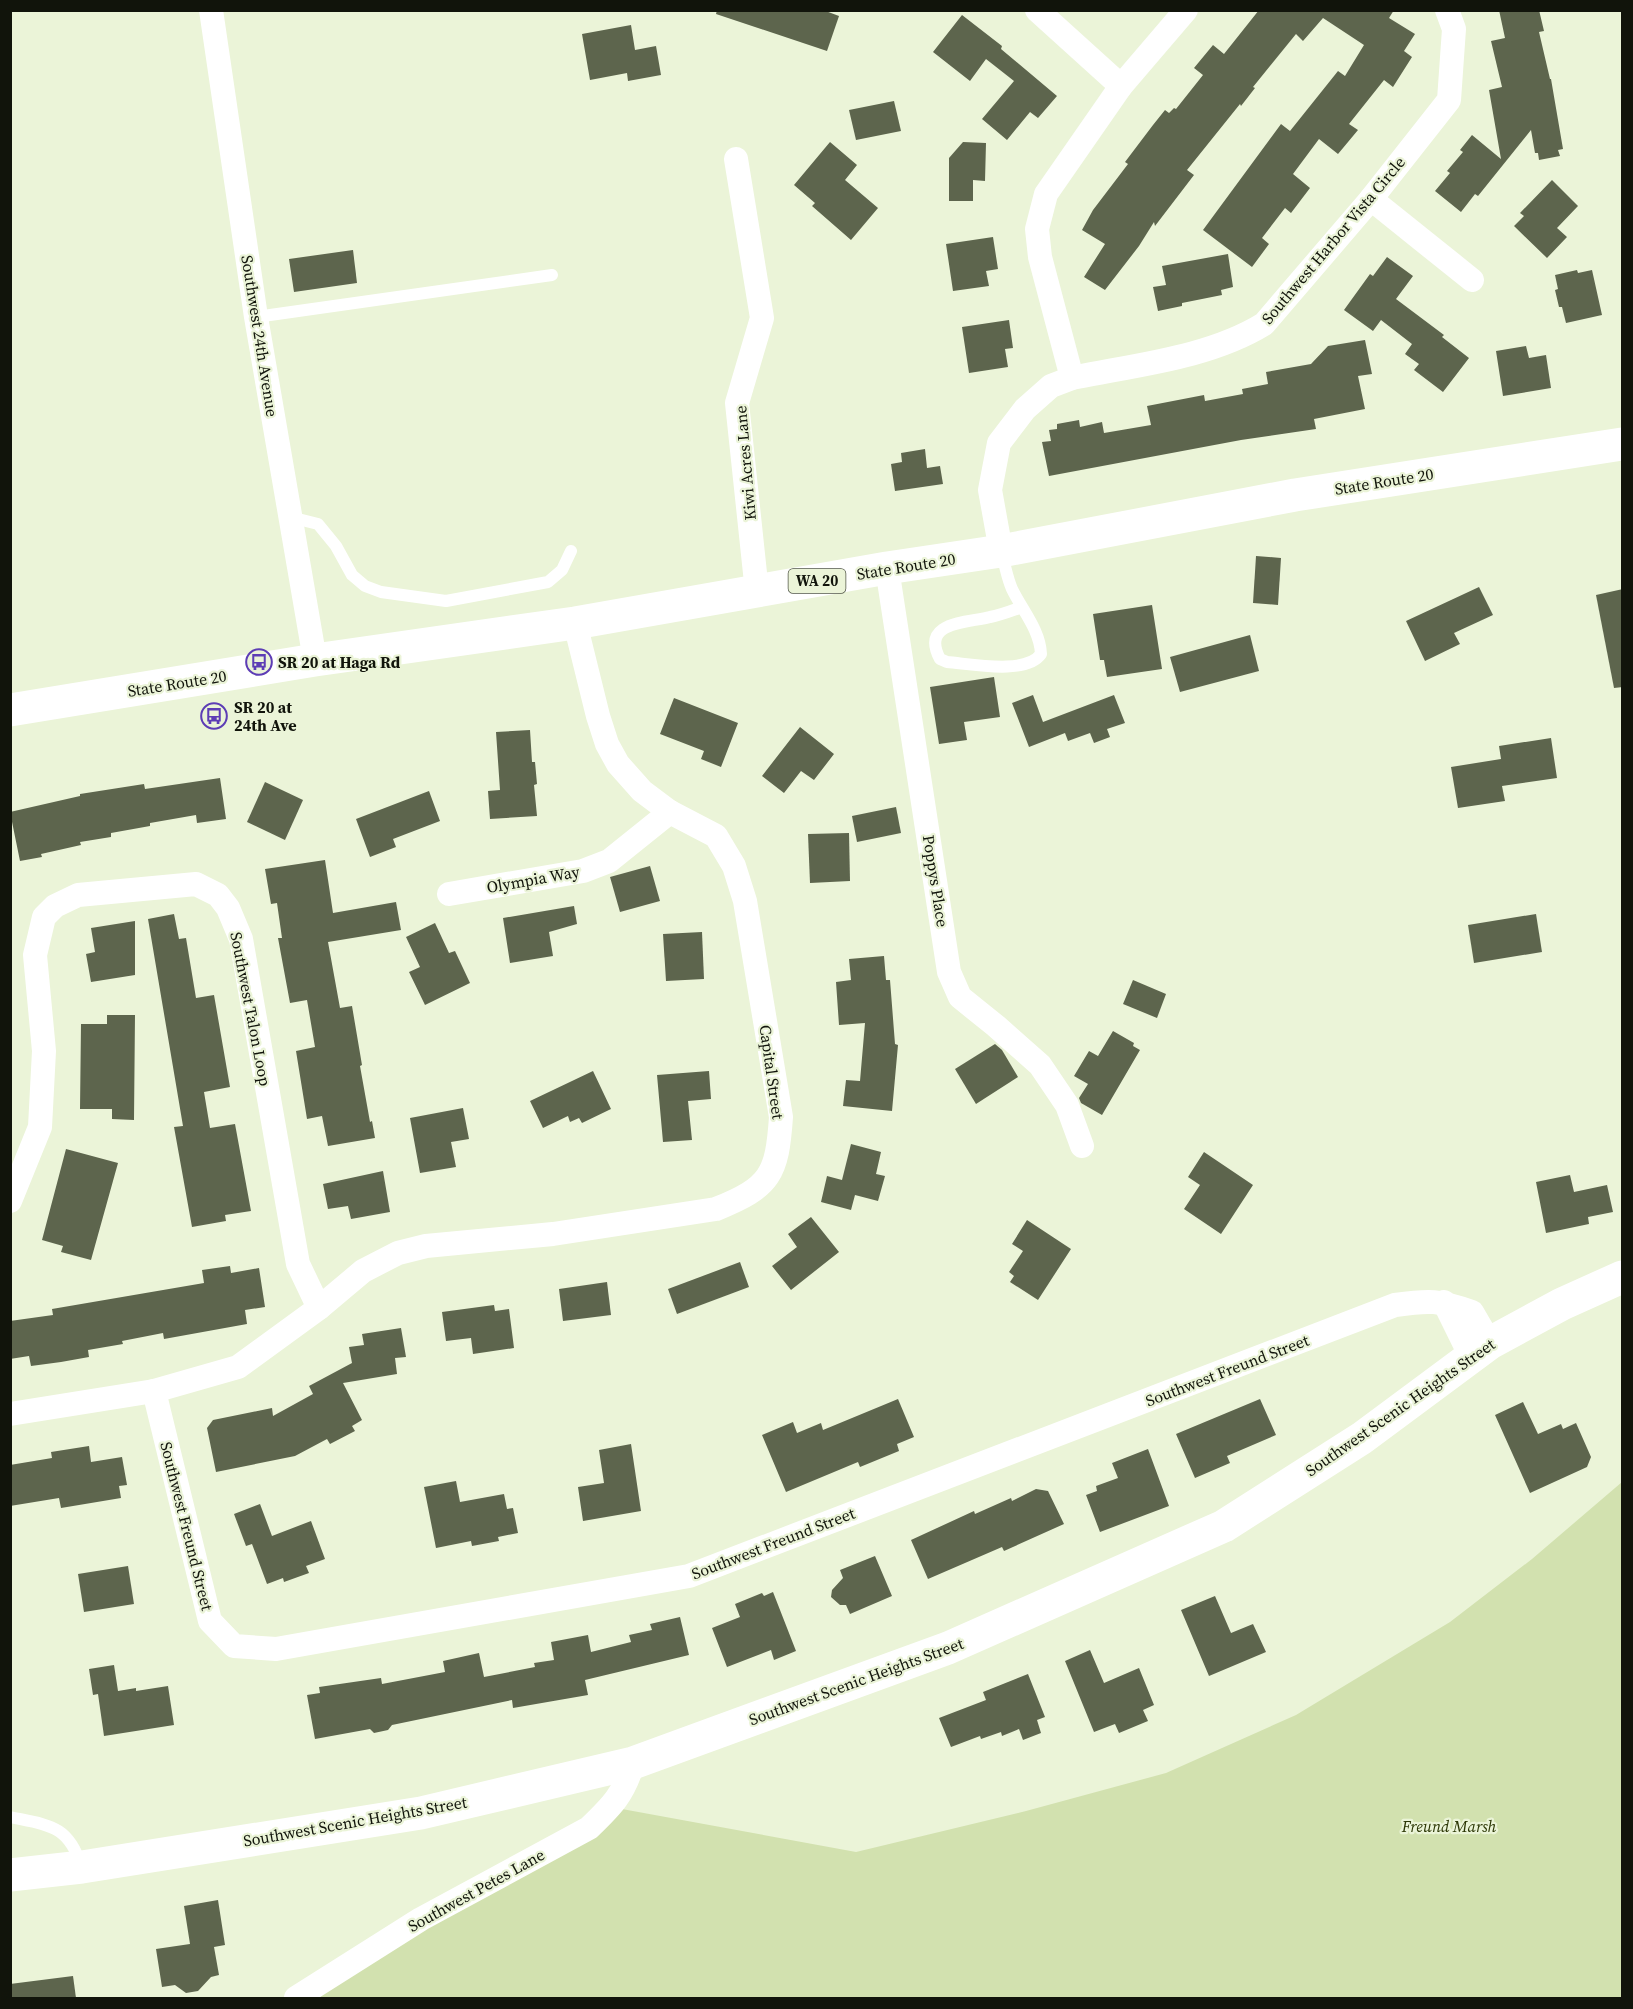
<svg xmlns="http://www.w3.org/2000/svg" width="1633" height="2009" font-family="'Source Serif 4',serif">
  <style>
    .green { fill: #d2e1af }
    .building { fill: #5d654d }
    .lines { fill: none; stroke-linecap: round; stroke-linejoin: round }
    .lane { stroke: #fff; stroke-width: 12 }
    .street { stroke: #fff; stroke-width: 24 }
    .secondary { stroke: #fff; stroke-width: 33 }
    .primary { stroke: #fff; stroke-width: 33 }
    .labels { text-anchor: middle; stroke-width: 4.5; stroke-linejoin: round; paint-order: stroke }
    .shield { fill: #ebf4d8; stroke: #525748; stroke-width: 1.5 }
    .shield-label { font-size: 15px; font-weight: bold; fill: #11140b }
    .street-label { font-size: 16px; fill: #11140b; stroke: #ebf4d8 }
    .poi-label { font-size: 16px; font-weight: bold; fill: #11140b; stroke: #ebf4d8; text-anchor: start }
    .park-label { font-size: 16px; font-style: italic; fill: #2b3604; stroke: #ebf4d8 }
  </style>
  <rect width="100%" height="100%" fill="#ebf4d8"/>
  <path class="green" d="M 1622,1482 L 1622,1998 L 296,1998 L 611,1807 L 856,1852 L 1026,1811 L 1166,1773 L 1296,1715 L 1450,1622 L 1532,1559 Z"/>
  <g class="building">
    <path d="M 717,10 L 823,10 L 839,16 L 827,51 L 716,14 Z"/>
    <path d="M 1259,10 L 1394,10 L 1389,18 L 1415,34 L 1404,51 L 1412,57 L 1393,87 L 1384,80 L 1349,124 L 1358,130 L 1338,154 L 1319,139 L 1293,174 L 1310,188 L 1291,213 L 1285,208 L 1262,238 L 1269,244 L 1252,267 L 1203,230 L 1281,124 L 1290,131 L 1338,71 L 1345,76 L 1364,45 L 1323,18 L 1303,41 L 1296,34 L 1253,87 L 1255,88 L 1241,106 L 1240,104 L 1187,170 L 1194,175 L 1155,226 L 1154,222 L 1139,246 L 1105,290 L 1084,277 L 1105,244 L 1082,230 L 1093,210 L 1128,164 L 1125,162 L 1153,125 L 1165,110 L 1169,113 L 1174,108 L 1176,109 L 1203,75 L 1194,68 L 1213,45 L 1224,54 Z"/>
    <path d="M 1499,10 L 1539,10 L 1544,31 L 1539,32 L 1550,79 L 1551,79 L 1563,149 L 1558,150 L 1560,156 L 1539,160 L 1538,153 L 1535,153 L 1531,130 L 1478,196 L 1475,194 L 1461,212 L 1435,191 L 1450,173 L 1447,171 L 1463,152 L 1460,150 L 1472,135 L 1501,159 L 1489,90 L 1502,87 L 1491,41 L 1505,38 Z"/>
    <path d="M 962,15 L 1002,46 L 1001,49 L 1057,96 L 1038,118 L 1030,112 L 1007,140 L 982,119 L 1014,81 L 986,59 L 970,81 L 933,52 Z"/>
    <path d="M 631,25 L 635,50 L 656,46 L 661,75 L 628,81 L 627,73 L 590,80 L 582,34 Z"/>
    <path d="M 894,101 L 901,131 L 856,140 L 849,110 Z"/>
    <path d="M 830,142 L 857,165 L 845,180 L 878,208 L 851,240 L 812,206 L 815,203 L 794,185 Z"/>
    <path d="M 963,142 L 986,143 L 985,181 L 973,180 L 973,201 L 949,201 L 949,158 Z"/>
    <path d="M 1552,180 L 1578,206 L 1557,228 L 1567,237 L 1547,258 L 1514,226 L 1524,216 L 1520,213 Z"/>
    <path d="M 993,237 L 998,269 L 986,271 L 989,286 L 953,291 L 946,244 Z"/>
    <path d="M 353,250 L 357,283 L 294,292 L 289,259 Z"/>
    <path d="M 1228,254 L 1233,287 L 1221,290 L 1222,295 L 1182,303 L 1182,306 L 1158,311 L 1153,287 L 1166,285 L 1162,266 Z"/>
    <path d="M 1387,257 L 1413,276 L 1396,299 L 1444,335 L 1442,337 L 1469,358 L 1443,392 L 1414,370 L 1419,364 L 1405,354 L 1412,344 L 1381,320 L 1373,331 L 1344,310 L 1370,274 L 1373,276 Z"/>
    <path d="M 1577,270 L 1578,273 L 1592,270 L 1602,315 L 1566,323 L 1562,307 L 1559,307 L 1555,290 L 1558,289 L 1555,275 Z"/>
    <path d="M 1009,320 L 1013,348 L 1005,349 L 1008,367 L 969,373 L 962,327 Z"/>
    <path d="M 1365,340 L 1372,374 L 1358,376 L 1365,409 L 1314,419 L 1316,429 L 1241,440 L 1049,476 L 1042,442 L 1051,441 L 1049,430 L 1057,429 L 1057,424 L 1079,420 L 1080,427 L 1102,422 L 1104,433 L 1151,425 L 1147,406 L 1204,395 L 1205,401 L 1243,394 L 1242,389 L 1268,384 L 1266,372 L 1311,364 L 1328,346 Z"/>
    <path d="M 1526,346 L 1529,358 L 1546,355 L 1551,388 L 1503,396 L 1496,351 Z"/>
    <path d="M 925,449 L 927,468 L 940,466 L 943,484 L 895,491 L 891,464 L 902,462 L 901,453 Z"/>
    <path d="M 1256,556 L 1281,558 L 1278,605 L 1253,603 Z"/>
    <path d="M 1479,587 L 1493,615 L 1454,633 L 1460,644 L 1425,661 L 1406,621 Z"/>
    <path d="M 1623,589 L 1623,687 L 1614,688 L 1596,595 Z"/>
    <path d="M 1152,605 L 1162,669 L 1107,677 L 1104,660 L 1100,660 L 1093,614 Z"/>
    <path d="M 1250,635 L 1259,671 L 1180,692 L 1170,657 Z"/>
    <path d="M 994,677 L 1000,717 L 964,722 L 967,740 L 939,744 L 930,687 Z"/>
    <path d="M 1033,695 L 1043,722 L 1114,695 L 1125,723 L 1107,729 L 1110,737 L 1094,743 L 1090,733 L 1068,741 L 1065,733 L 1029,747 L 1012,703 Z"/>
    <path d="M 674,698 L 738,723 L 721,767 L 701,759 L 704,751 L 660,734 Z"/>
    <path d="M 800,727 L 834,754 L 814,780 L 801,771 L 784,793 L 762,776 Z"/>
    <path d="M 530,730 L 532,762 L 535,762 L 537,784 L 534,785 L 537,816 L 490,819 L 488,791 L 500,790 L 496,732 Z"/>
    <path d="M 1551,738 L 1557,778 L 1502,786 L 1505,801 L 1458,808 L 1451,767 L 1501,759 L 1499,746 Z"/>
    <path d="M 220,778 L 226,819 L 197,823 L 196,815 L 150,823 L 150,826 L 111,833 L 111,837 L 80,842 L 81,845 L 41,854 L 42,857 L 20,861 L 10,812 L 80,796 L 80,794 L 144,784 L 145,789 Z"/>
    <path d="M 265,782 L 303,800 L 285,840 L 247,822 Z"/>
    <path d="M 429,791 L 440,821 L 393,839 L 396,847 L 370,857 L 356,819 Z"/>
    <path d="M 896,807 L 901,833 L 857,842 L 852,816 Z"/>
    <path d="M 849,833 L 850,881 L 810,883 L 808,834 Z"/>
    <path d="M 325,860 L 333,913 L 396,902 L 401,930 L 328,942 L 340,1008 L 352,1006 L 362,1065 L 360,1066 L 370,1122 L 372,1121 L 375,1138 L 328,1146 L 322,1116 L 307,1119 L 296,1051 L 315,1047 L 307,1000 L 290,1003 L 278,938 L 282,938 L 277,903 L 271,904 L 265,869 Z"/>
    <path d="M 650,866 L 660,901 L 620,912 L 610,877 Z"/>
    <path d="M 574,906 L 577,924 L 549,932 L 553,956 L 510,963 L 503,918 Z"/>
    <path d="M 174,914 L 179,939 L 186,938 L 196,998 L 214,995 L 230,1087 L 204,1092 L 210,1128 L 235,1124 L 251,1211 L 225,1215 L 226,1221 L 192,1227 L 174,1127 L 183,1126 L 148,919 Z"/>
    <path d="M 1536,914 L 1542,952 L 1474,963 L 1468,925 Z"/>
    <path d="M 135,921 L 135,975 L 91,982 L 86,954 L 95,952 L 91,928 Z"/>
    <path d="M 435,923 L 449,953 L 455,951 L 470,983 L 425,1005 L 409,972 L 420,967 L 406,937 Z"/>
    <path d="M 702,932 L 704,979 L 666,981 L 663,934 Z"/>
    <path d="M 884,956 L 886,980 L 890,980 L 895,1044 L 898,1045 L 892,1111 L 843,1106 L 846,1080 L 860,1081 L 865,1023 L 839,1025 L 836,982 L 851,980 L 849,959 Z"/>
    <path d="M 1133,980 L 1166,994 L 1157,1018 L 1123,1004 Z"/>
    <path d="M 107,1015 L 135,1015 L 134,1120 L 112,1119 L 112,1109 L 80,1109 L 81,1024 L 107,1024 Z"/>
    <path d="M 1113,1031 L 1134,1043 L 1133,1046 L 1140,1050 L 1102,1115 L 1081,1103 L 1079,1098 L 1088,1084 L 1074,1076 L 1089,1051 L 1098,1056 Z"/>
    <path d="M 995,1044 L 1002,1050 L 1018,1077 L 976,1104 L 955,1069 Z"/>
    <path d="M 593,1071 L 611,1109 L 582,1123 L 579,1118 L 570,1122 L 568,1116 L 543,1128 L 530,1101 Z"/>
    <path d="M 709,1071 L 711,1099 L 688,1101 L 692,1140 L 663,1142 L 657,1075 Z"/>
    <path d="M 463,1108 L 469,1139 L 451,1142 L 456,1167 L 420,1173 L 410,1118 Z"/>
    <path d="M 851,1144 L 881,1152 L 876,1174 L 885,1176 L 878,1201 L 855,1195 L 851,1210 L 821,1202 L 827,1176 L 842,1180 Z"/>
    <path d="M 66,1149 L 118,1163 L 91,1260 L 61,1252 L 63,1246 L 42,1240 Z"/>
    <path d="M 1204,1152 L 1253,1185 L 1221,1234 L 1184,1209 L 1200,1185 L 1188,1177 Z"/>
    <path d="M 383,1171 L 390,1212 L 351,1219 L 348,1206 L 328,1209 L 323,1184 Z"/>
    <path d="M 1570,1175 L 1574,1192 L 1607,1185 L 1613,1212 L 1588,1217 L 1589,1224 L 1546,1233 L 1536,1182 Z"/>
    <path d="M 811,1217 L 839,1252 L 791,1290 L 772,1266 L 797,1247 L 788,1234 Z"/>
    <path d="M 1027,1220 L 1071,1249 L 1038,1300 L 1010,1282 L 1014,1276 L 1009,1272 L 1023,1251 L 1012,1244 Z"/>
    <path d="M 740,1262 L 749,1287 L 677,1314 L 668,1289 Z"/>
    <path d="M 230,1266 L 231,1273 L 259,1268 L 265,1307 L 245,1310 L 247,1324 L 164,1339 L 163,1333 L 122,1341 L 123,1344 L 88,1350 L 89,1357 L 61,1362 L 31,1366 L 29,1356 L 10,1359 L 10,1321 L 53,1315 L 52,1309 L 204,1283 L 202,1270 Z"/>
    <path d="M 607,1282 L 611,1315 L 563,1321 L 559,1289 Z"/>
    <path d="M 494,1305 L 495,1311 L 509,1309 L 514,1348 L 473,1354 L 471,1338 L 446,1341 L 442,1312 Z"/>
    <path d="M 401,1328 L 406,1357 L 395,1358 L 397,1374 L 343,1383 L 362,1420 L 352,1426 L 355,1431 L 330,1444 L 327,1439 L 295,1456 L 216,1472 L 207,1428 L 213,1420 L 272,1408 L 273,1416 L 313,1394 L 309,1386 L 352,1363 L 349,1347 L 364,1345 L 362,1334 Z"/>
    <path d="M 898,1399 L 914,1437 L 897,1444 L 899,1451 L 860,1467 L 858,1462 L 786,1492 L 762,1435 L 793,1422 L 797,1433 L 821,1423 L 823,1430 Z"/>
    <path d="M 1260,1399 L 1276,1435 L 1227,1456 L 1230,1463 L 1195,1478 L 1176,1434 Z"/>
    <path d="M 1523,1402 L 1538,1434 L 1561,1424 L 1563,1429 L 1576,1423 L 1591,1457 L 1587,1467 L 1530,1493 L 1495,1415 Z"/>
    <path d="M 631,1444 L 641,1511 L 583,1521 L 578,1487 L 604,1483 L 599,1450 Z"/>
    <path d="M 89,1446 L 91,1462 L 122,1457 L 127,1485 L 119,1486 L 121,1498 L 61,1508 L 59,1498 L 10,1506 L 10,1465 L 52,1458 L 51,1452 Z"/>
    <path d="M 1148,1449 L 1169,1506 L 1100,1532 L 1086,1495 L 1097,1491 L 1096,1486 L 1118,1478 L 1112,1463 Z"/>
    <path d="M 456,1481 L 460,1502 L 504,1494 L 507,1509 L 513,1508 L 518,1533 L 498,1537 L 499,1541 L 472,1546 L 471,1541 L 436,1548 L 424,1487 Z"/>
    <path d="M 1036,1489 L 1048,1491 L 1064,1524 L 1004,1551 L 1002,1547 L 928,1579 L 911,1540 L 974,1511 L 975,1514 L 1011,1498 L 1012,1501 Z"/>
    <path d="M 260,1504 L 272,1536 L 311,1521 L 325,1559 L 306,1566 L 309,1573 L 284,1582 L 283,1578 L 267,1584 L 252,1544 L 246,1546 L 234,1514 Z"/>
    <path d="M 875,1556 L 892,1596 L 850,1614 L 846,1605 L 840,1605 L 831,1597 L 832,1590 L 843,1578 L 840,1570 Z"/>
    <path d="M 128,1566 L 134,1604 L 84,1612 L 78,1574 Z"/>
    <path d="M 773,1592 L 796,1651 L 774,1660 L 771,1650 L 727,1667 L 712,1628 L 740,1617 L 735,1604 L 762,1593 L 764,1596 Z"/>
    <path d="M 1215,1596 L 1231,1633 L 1253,1624 L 1266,1652 L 1209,1676 L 1181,1610 Z"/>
    <path d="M 680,1617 L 689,1655 L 585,1680 L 588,1695 L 513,1708 L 512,1700 L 392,1725 L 388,1730 L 374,1733 L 370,1729 L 315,1739 L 307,1695 L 320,1693 L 319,1687 L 381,1678 L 382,1684 L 445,1672 L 443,1661 L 479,1653 L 484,1677 L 535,1667 L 534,1663 L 554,1660 L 551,1642 L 588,1635 L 591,1652 L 631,1642 L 629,1635 L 652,1630 L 650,1624 Z"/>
    <path d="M 1090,1650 L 1104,1683 L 1139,1668 L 1154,1705 L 1143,1710 L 1148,1721 L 1119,1733 L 1115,1724 L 1094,1732 L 1065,1661 Z"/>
    <path d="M 114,1665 L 118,1691 L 136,1688 L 136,1691 L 168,1686 L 174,1725 L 104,1736 L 98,1694 L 93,1695 L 89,1669 Z"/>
    <path d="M 1028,1674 L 1045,1717 L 1037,1720 L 1041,1733 L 1023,1740 L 1019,1729 L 1002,1736 L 1001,1732 L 981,1739 L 980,1736 L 951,1747 L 939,1718 L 986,1700 L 983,1692 Z"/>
    <path d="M 218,1900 L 225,1945 L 214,1947 L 219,1975 L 211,1977 L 198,1991 L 186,1993 L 175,1985 L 162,1987 L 156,1949 L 190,1944 L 184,1906 Z"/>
    <path d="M 73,1976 L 76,1998 L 10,1998 L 10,1984 Z"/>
  </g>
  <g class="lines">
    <g class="lane">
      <path d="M 256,317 L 552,275"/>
      <path d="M 290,517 L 318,524 L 336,546 L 352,575 L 365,586 L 381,592 L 446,601 L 548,582 L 562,570 L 571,551"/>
      <path d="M 1001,552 C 1005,564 1007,578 1012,589 C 1022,610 1040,630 1041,654 C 1026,675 972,664 947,662 L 940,659 C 920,621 968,623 990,617 C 1001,615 1011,611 1022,607"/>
      <path d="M 10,1817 C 48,1825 69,1825 81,1866"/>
    </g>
    <g class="street">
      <path d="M 211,10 L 256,317 L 315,660"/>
      <path d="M 1037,10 L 1121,86"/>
      <path d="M 736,159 L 762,318 L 737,403 L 757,592"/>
      <path d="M 1371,199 L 1472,280"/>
      <path d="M 1072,378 L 1040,257 L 1037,229 L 1046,194 L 1121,86 L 1186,10"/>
      <path d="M 1001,551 L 990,490 L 999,443 L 1025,409 L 1051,386 L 1072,378 C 1134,365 1209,358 1264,324 L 1371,199 L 1449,100 L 1454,29 L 1447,10"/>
      <path d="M 887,568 L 949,972 L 960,997 L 996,1026 L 1040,1065 L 1067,1105 L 1082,1146"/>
      <path d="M 449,894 L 583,871 L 609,861 L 670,812"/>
      <path d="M 10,1201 L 40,1127 L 44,1051 L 35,955 L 44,917 L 55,906 L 78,895 L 196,884 L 218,895 L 228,908 L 241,939 L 298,1264 L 319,1308"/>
      <path d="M 1444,1302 L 1471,1357"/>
      <path d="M 154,1391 L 210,1621 L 234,1646 L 276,1649 L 689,1576 L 1395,1305 C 1430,1300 1438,1300 1472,1312 L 1490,1343"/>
      <path d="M 10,1414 L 154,1391 L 238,1367 L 319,1308 L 363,1271 L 398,1253 L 426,1246 L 553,1234 L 716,1209 C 771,1187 777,1174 781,1117 L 745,901 L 734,866 L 716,836 L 670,812 L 642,791 L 618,764 L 607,744 L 598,716 L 575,623"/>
      <path d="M 296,1998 L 421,1919 L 589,1828 C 612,1806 624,1794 633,1763"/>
    </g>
    <path class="secondary" d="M 10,1875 L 82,1867 L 421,1813 L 633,1763 L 948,1648 L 1224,1526 L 1362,1438 L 1490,1343 L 1562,1304 L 1622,1277"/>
    <path class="primary" d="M 10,710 L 315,660 L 575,623 L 887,568 L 1001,551 L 1295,495 L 1622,444"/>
  </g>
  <defs>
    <g id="bus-ring" transform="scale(1.35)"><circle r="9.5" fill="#ebf4d8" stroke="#5d3db5" stroke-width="1.5"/><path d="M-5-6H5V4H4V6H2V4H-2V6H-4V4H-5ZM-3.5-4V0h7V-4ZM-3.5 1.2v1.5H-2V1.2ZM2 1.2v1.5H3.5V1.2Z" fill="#5d3db5"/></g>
  </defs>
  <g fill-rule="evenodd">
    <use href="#bus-ring" x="259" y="662"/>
    <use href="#bus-ring" x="214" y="716"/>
  </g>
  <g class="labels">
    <rect class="shield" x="788.5" y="569" width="57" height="24" rx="4.5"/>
    <g class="shield-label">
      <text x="817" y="586">WA 20</text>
    </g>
    <g class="street-label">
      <text transform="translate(1333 240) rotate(-50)" y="6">Southwest Harbor Vista Circle</text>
      <text transform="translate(260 336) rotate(81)" y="6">Southwest 24th Avenue</text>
      <text transform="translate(745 463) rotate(-95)" y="6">Kiwi Acres Lane</text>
      <text transform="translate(1384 481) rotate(-9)" y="6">State Route 20</text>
      <text transform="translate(906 566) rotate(-9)" y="6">State Route 20</text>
      <text transform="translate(177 683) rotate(-9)" y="6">State Route 20</text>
      <text transform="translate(533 879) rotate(-10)" y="6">Olympia Way</text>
      <text transform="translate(936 881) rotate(81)" y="6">Poppys Place</text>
      <text transform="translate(251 1009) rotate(79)" y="6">Southwest Talon Loop</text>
      <text transform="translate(772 1072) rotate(82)" y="6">Capital Street</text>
      <text transform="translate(1227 1370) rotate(-21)" y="6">Southwest Freund Street</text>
      <text transform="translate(1400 1407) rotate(-35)" y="6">Southwest Scenic Heights Street</text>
      <text transform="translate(187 1526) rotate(76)" y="6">Southwest Freund Street</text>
      <text transform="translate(773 1543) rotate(-21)" y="6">Southwest Freund Street</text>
      <text transform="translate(856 1681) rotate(-20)" y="6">Southwest Scenic Heights Street</text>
      <text transform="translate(355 1821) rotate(-10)" y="6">Southwest Scenic Heights Street</text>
      <text transform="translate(476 1890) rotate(-29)" y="6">Southwest Petes Lane</text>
    </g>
    <g class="poi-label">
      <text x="278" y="668">SR 20 at Haga Rd</text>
      <text x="234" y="713">SR 20 at<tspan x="234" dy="18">24th Ave</tspan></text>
    </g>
    <g class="park-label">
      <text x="1449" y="1832">Freund Marsh</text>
    </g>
  </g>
  <rect width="1633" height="2009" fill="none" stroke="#11140b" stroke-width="24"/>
</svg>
